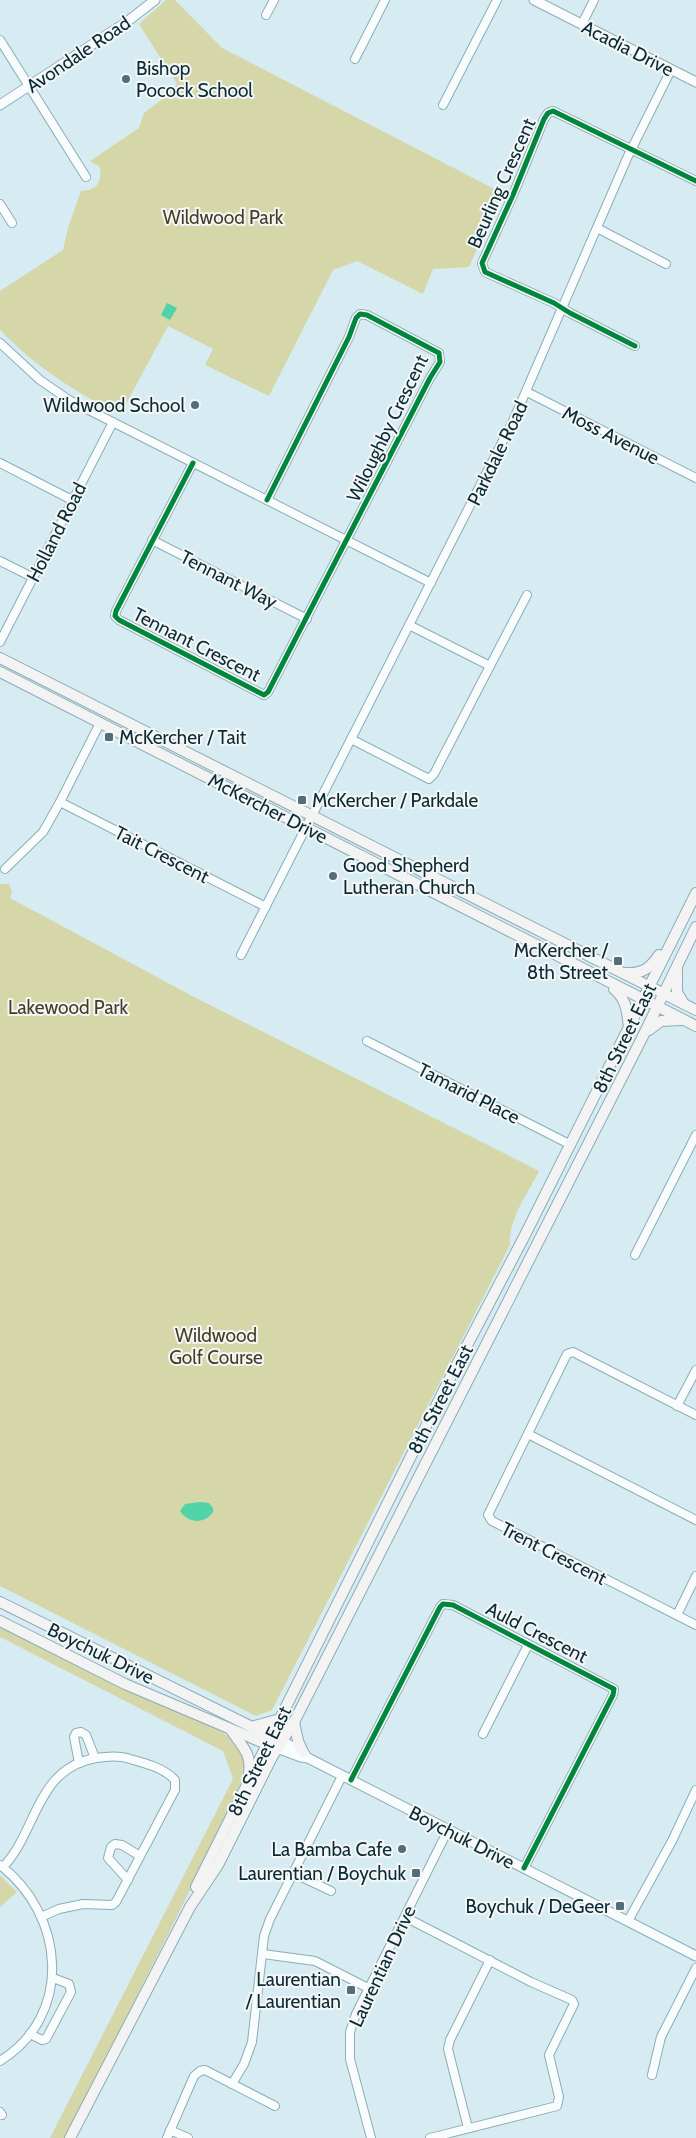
<svg xmlns="http://www.w3.org/2000/svg" width="696" height="2138" font-family="Cabin,sans-serif">
  <style>
    .green { fill: #d5d7a9 }
    .water { fill: #50d3a7 }
    .lines { fill: none; stroke-linecap: round; stroke-linejoin: round }
    .minor-casing { stroke: #8cadb6; stroke-width: 10 }
    .tertiary-casing { stroke: #8cadb6; stroke-width: 11 }
    .secondary-casing { stroke: #8cadb6; stroke-width: 12 }
    .minor { stroke: #f9fcfd; stroke-width: 8 }
    .tertiary { stroke: #f9fcfd; stroke-width: 9 }
    .secondary { stroke: #f3f3f3; stroke-width: 10 }
    .cycleway-casing { stroke: #f6f6f6; stroke-width: 8 }
    .cycleway { stroke: #00873e; stroke-width: 5 }
    .poi-dot { fill: #506f78; stroke: #f6f6f6; stroke-width: 2 }
    .labels { text-anchor: middle; stroke-width: 4; stroke-linejoin: round; paint-order: stroke }
    .street-label { font-size: 19px; fill: #082c36; stroke: #f6f6f6 }
    .poi-label { font-size: 19px; fill: #082c36; stroke: #f6f6f6; text-anchor: end }
    .park-label { font-size: 19px; fill: #423e26; stroke: #f6f6f6 }
  </style>
  <rect width="100%" height="100%" fill="#d6ebf2"/>
  <g class="green">
    <path d="M 166,0 L 175,0 L 222,48 L 502,193 L 469,267 L 433,269 L 423,294 L 357,261 L 333,270 L 269,396 L 205,365 L 213,349 L 168,326 L 120,415 C 74,391 37,368 0,330 L 0,291 L 63,250 L 68,228 L 81,191 C 97,191 102,182 100,167 L 90,161 L 139,128 L 144,113 L 164,98 L 177,84 L 139,24 Z"/>
    <path d="M 0,884 L 9,884 L 12,892 L 10,898 L 194,997 L 539,1171 C 528,1193 508,1220 510,1245 L 272,1710 L 256,1716 L 0,1586 Z"/>
    <path d="M 0,1625 L 101,1677 L 221,1731 C 252,1755 246,1764 236,1798 L 66,2138 L 50,2138 L 233,1779 L 223,1751 L 0,1637 Z"/>
    <path d="M 0,1875 L 17,1892 L 0,1907 Z"/>
  </g>
  <g class="water">
    <path d="M 167,303 L 177,308 L 170,320 L 161,315 Z"/>
    <path d="M 200,1502 L 209,1503 L 213,1508 L 213,1512 C 204,1525 188,1523 180,1511 L 185,1504 Z"/>
  </g>
  <g class="lines">
    <g class="minor-casing">
      <g id="minor">
        <path d="M 266,15 L 274,0"/>
        <path d="M 582,24 L 594,0"/>
        <path d="M 0,40 L 86,177"/>
        <path d="M 355,59 L 385,0"/>
        <path d="M 443,105 L 497,0"/>
        <path d="M 0,204 L 12,223"/>
        <path d="M 597,228 L 666,264"/>
        <path d="M 0,343 L 40,380 L 69,400 L 431,583"/>
        <path d="M 635,346 L 570,313 L 554,303 L 485,272 L 482,263 L 513,195 L 544,119 L 548,113 L 553,111 L 696,181"/>
        <path d="M 527,392 L 696,478"/>
        <path d="M 0,463 L 72,500"/>
        <path d="M 193,463 L 116,611 L 115,616 L 119,620 L 264,695 L 268,692 L 430,378 L 440,362 L 439,353 L 367,315 L 360,314 L 356,318 L 349,337 L 267,500"/>
        <path d="M 152,540 L 307,619"/>
        <path d="M 0,561 L 32,577"/>
        <path d="M 0,642 L 113,422"/>
        <path d="M 490,666 L 527,595"/>
        <path d="M 100,723 L 60,802 L 266,907"/>
        <path d="M 351,739 L 429,779 L 434,774 L 490,666 L 409,625"/>
        <path d="M 5,869 L 43,832 L 60,802"/>
        <path d="M 241,955 L 513,421 L 628,156 L 671,70"/>
        <path d="M 367,1041 L 571,1145"/>
        <path d="M 635,1255 L 696,1135"/>
        <path d="M 677,1406 L 696,1370"/>
        <path d="M 696,1415 L 573,1352 L 567,1354 L 488,1515 L 492,1521 L 696,1625"/>
        <path d="M 528,1434 L 696,1520"/>
        <path d="M 677,1615 L 696,1576"/>
        <path d="M 483,1734 L 528,1645"/>
        <path d="M 79,1763 L 74,1737 L 76,1733 L 81,1732 L 86,1735 L 95,1758"/>
        <path d="M 351,1780 L 440,1607 L 443,1604 L 453,1605 L 614,1689 L 613,1695 L 524,1868"/>
        <path d="M 0,1865 C 65,1915 74,2015 0,2061"/>
        <path d="M 3,1867 C 37,1832 36,1768 96,1758 C 108,1756 119,1755 130,1759 C 145,1763 164,1768 175,1780 L 175,1790 L 116,1902 L 112,1905 L 83,1904 L 59,1909 L 41,1917"/>
        <path d="M 293,1873 L 331,1891"/>
        <path d="M 128,1880 L 108,1858 L 111,1847 L 115,1844 L 122,1845 L 140,1856"/>
        <path d="M 405,1917 L 531,1982 L 572,2000 L 574,2004 L 549,2055 L 559,2097 L 557,2106 L 430,2138"/>
        <path d="M 628,1921 L 672,1841 L 696,1790"/>
        <path d="M 263,1954 L 315,1961 L 368,1988"/>
        <path d="M 30,2034 L 42,2040 L 46,2039 L 71,1992 L 69,1984 L 53,1978"/>
        <path d="M 652,2075 L 661,2037 L 696,1968"/>
        <path d="M 232,2084 L 244,2064 L 252,2042 L 264,1936 L 270,1919 L 342,1776"/>
        <path d="M 0,2112 L 2,2115"/>
        <path d="M 468,2128 L 448,2049 L 450,2040 L 490,1960"/>
        <path d="M 170,2130 L 188,2138"/>
        <path d="M 167,2138 L 194,2076 L 200,2071 L 205,2070 L 275,2106"/>
        <path d="M 371,2138 L 350,2059 L 350,2032 L 356,2014 L 448,1830"/>
      </g>
    </g>
    <g class="tertiary-casing">
      <g id="tertiary">
        <path d="M 534,0 L 696,82"/>
        <path d="M 0,105 L 128,21 L 155,0"/>
        <path d="M 282,1741 L 305,1754"/>
        <path d="M 277,1748 L 301,1757 L 308,1758 L 696,1956"/>
      </g>
    </g>
    <g class="secondary-casing">
      <g id="secondary">
        <path d="M 0,658 L 696,1010"/>
        <path d="M 0,672 L 696,1026"/>
        <path d="M 677,970 L 677,992 L 684,1004"/>
        <path d="M 626,973 C 643,974 650,968 659,955"/>
        <path d="M 614,989 C 627,1000 627,1012 629,1027"/>
        <path d="M 649,1030 L 661,1021 L 681,1020"/>
        <path d="M 0,1602 L 276,1739"/>
        <path d="M 0,1621 L 125,1684 L 271,1746"/>
        <path d="M 294,1722 L 298,1741 L 303,1752"/>
        <path d="M 251,1727 L 280,1719"/>
        <path d="M 231,1730 C 242,1746 252,1754 249,1774"/>
        <path d="M 196,1887 L 453,1372 L 524,1237 L 696,893"/>
        <path d="M 70,2138 L 190,1907 L 218,1865 L 272,1757 L 294,1722 L 643,1036 L 696,927"/>
      </g>
    </g>
    <use href="#minor" class="minor"/>
    <use href="#tertiary" class="tertiary"/>
    <use href="#secondary" class="secondary"/>
    <g class="cycleway-casing">
      <g id="cycleway">
        <path d="M 635,346 L 570,313 L 554,303 L 485,272 L 482,263 L 513,195 L 544,119 L 548,113 L 553,111 L 696,181"/>
        <path d="M 193,463 L 116,611 L 115,616 L 119,620 L 264,695 L 268,692 L 430,378 L 440,362 L 439,353 L 367,315 L 360,314 L 356,318 L 349,337 L 267,500"/>
        <path d="M 351,1780 L 440,1607 L 443,1604 L 453,1605 L 614,1689 L 613,1695 L 524,1868"/>
      </g>
    </g>
    <use href="#cycleway" class="cycleway"/>
  </g>
  <g class="poi-dot">
    <circle cx="126" cy="79" r="5"/>
    <circle cx="195" cy="405" r="5"/>
    <rect x="104" y="732" width="10" height="10" rx="2.5"/>
    <rect x="297" y="795" width="10" height="10" rx="2.5"/>
    <circle cx="333" cy="876" r="5"/>
    <rect x="613" y="956" width="10" height="10" rx="2.5"/>
    <circle cx="402" cy="1849" r="5"/>
    <rect x="411" y="1868" width="10" height="10" rx="2.5"/>
    <rect x="615" y="1901" width="10" height="10" rx="2.5"/>
    <rect x="346" y="1985" width="10" height="10" rx="2.5"/>
  </g>
  <g class="labels">
    <g class="street-label">
      <text transform="translate(628 48) rotate(27)" y="7">Acadia Drive</text>
      <text transform="translate(78 54) rotate(-34)" y="7">Avondale Road</text>
      <text transform="translate(501 183) rotate(-66)" y="7">Beurling Crescent</text>
      <text transform="translate(387 428) rotate(-64)" y="7">Wiloughby Crescent</text>
      <text transform="translate(611 435) rotate(27)" y="7">Moss Avenue</text>
      <text transform="translate(497 453) rotate(-64)" y="7">Parkdale Road</text>
      <text transform="translate(56 532) rotate(-63)" y="7">Holland Road</text>
      <text transform="translate(229 579) rotate(27)" y="7">Tennant Way</text>
      <text transform="translate(197 644) rotate(27)" y="7">Tennant Crescent</text>
      <text transform="translate(268 808) rotate(27)" y="7">McKercher Drive</text>
      <text transform="translate(162 854) rotate(27)" y="7">Tait Crescent</text>
      <text transform="translate(624 1038) rotate(-64)" y="7">8th Street East</text>
      <text transform="translate(469 1093) rotate(27)" y="7">Tamarid Place</text>
      <text transform="translate(440 1399) rotate(-63)" y="7">8th Street East</text>
      <text transform="translate(554 1553) rotate(27)" y="7">Trent Crescent</text>
      <text transform="translate(537 1632) rotate(27)" y="7">Auld Crescent</text>
      <text transform="translate(101 1653) rotate(26)" y="7">Boychuk Drive</text>
      <text transform="translate(259 1761) rotate(-64)" y="7">8th Street East</text>
      <text transform="translate(462 1837) rotate(27)" y="7">Boychuk Drive</text>
      <text transform="translate(382 1966) rotate(-65)" y="7">Laurentian Drive</text>
    </g>
    <g class="poi-label">
      <text x="136" y="75" text-anchor="start">Bishop<tspan x="136" dy="22">Pocock School</tspan></text>
      <text x="185" y="412">Wildwood School</text>
      <text x="119" y="744" text-anchor="start">McKercher / Tait</text>
      <text x="312" y="807" text-anchor="start">McKercher / Parkdale</text>
      <text x="343" y="872" text-anchor="start">Good Shepherd<tspan x="343" dy="22">Lutheran Church</tspan></text>
      <text x="608" y="957">McKercher /<tspan x="608" dy="22">8th Street</tspan></text>
      <text x="392" y="1856">La Bamba Cafe</text>
      <text x="406" y="1880">Laurentian / Boychuk</text>
      <text x="610" y="1913">Boychuk / DeGeer</text>
      <text x="341" y="1986">Laurentian<tspan x="341" dy="22">/ Laurentian</tspan></text>
    </g>
    <g class="park-label">
      <text x="223" y="224">Wildwood Park</text>
      <text x="68" y="1014">Lakewood Park</text>
      <text x="216" y="1342">Wildwood<tspan x="216" dy="22">Golf Course</tspan></text>
    </g>
  </g>
</svg>
